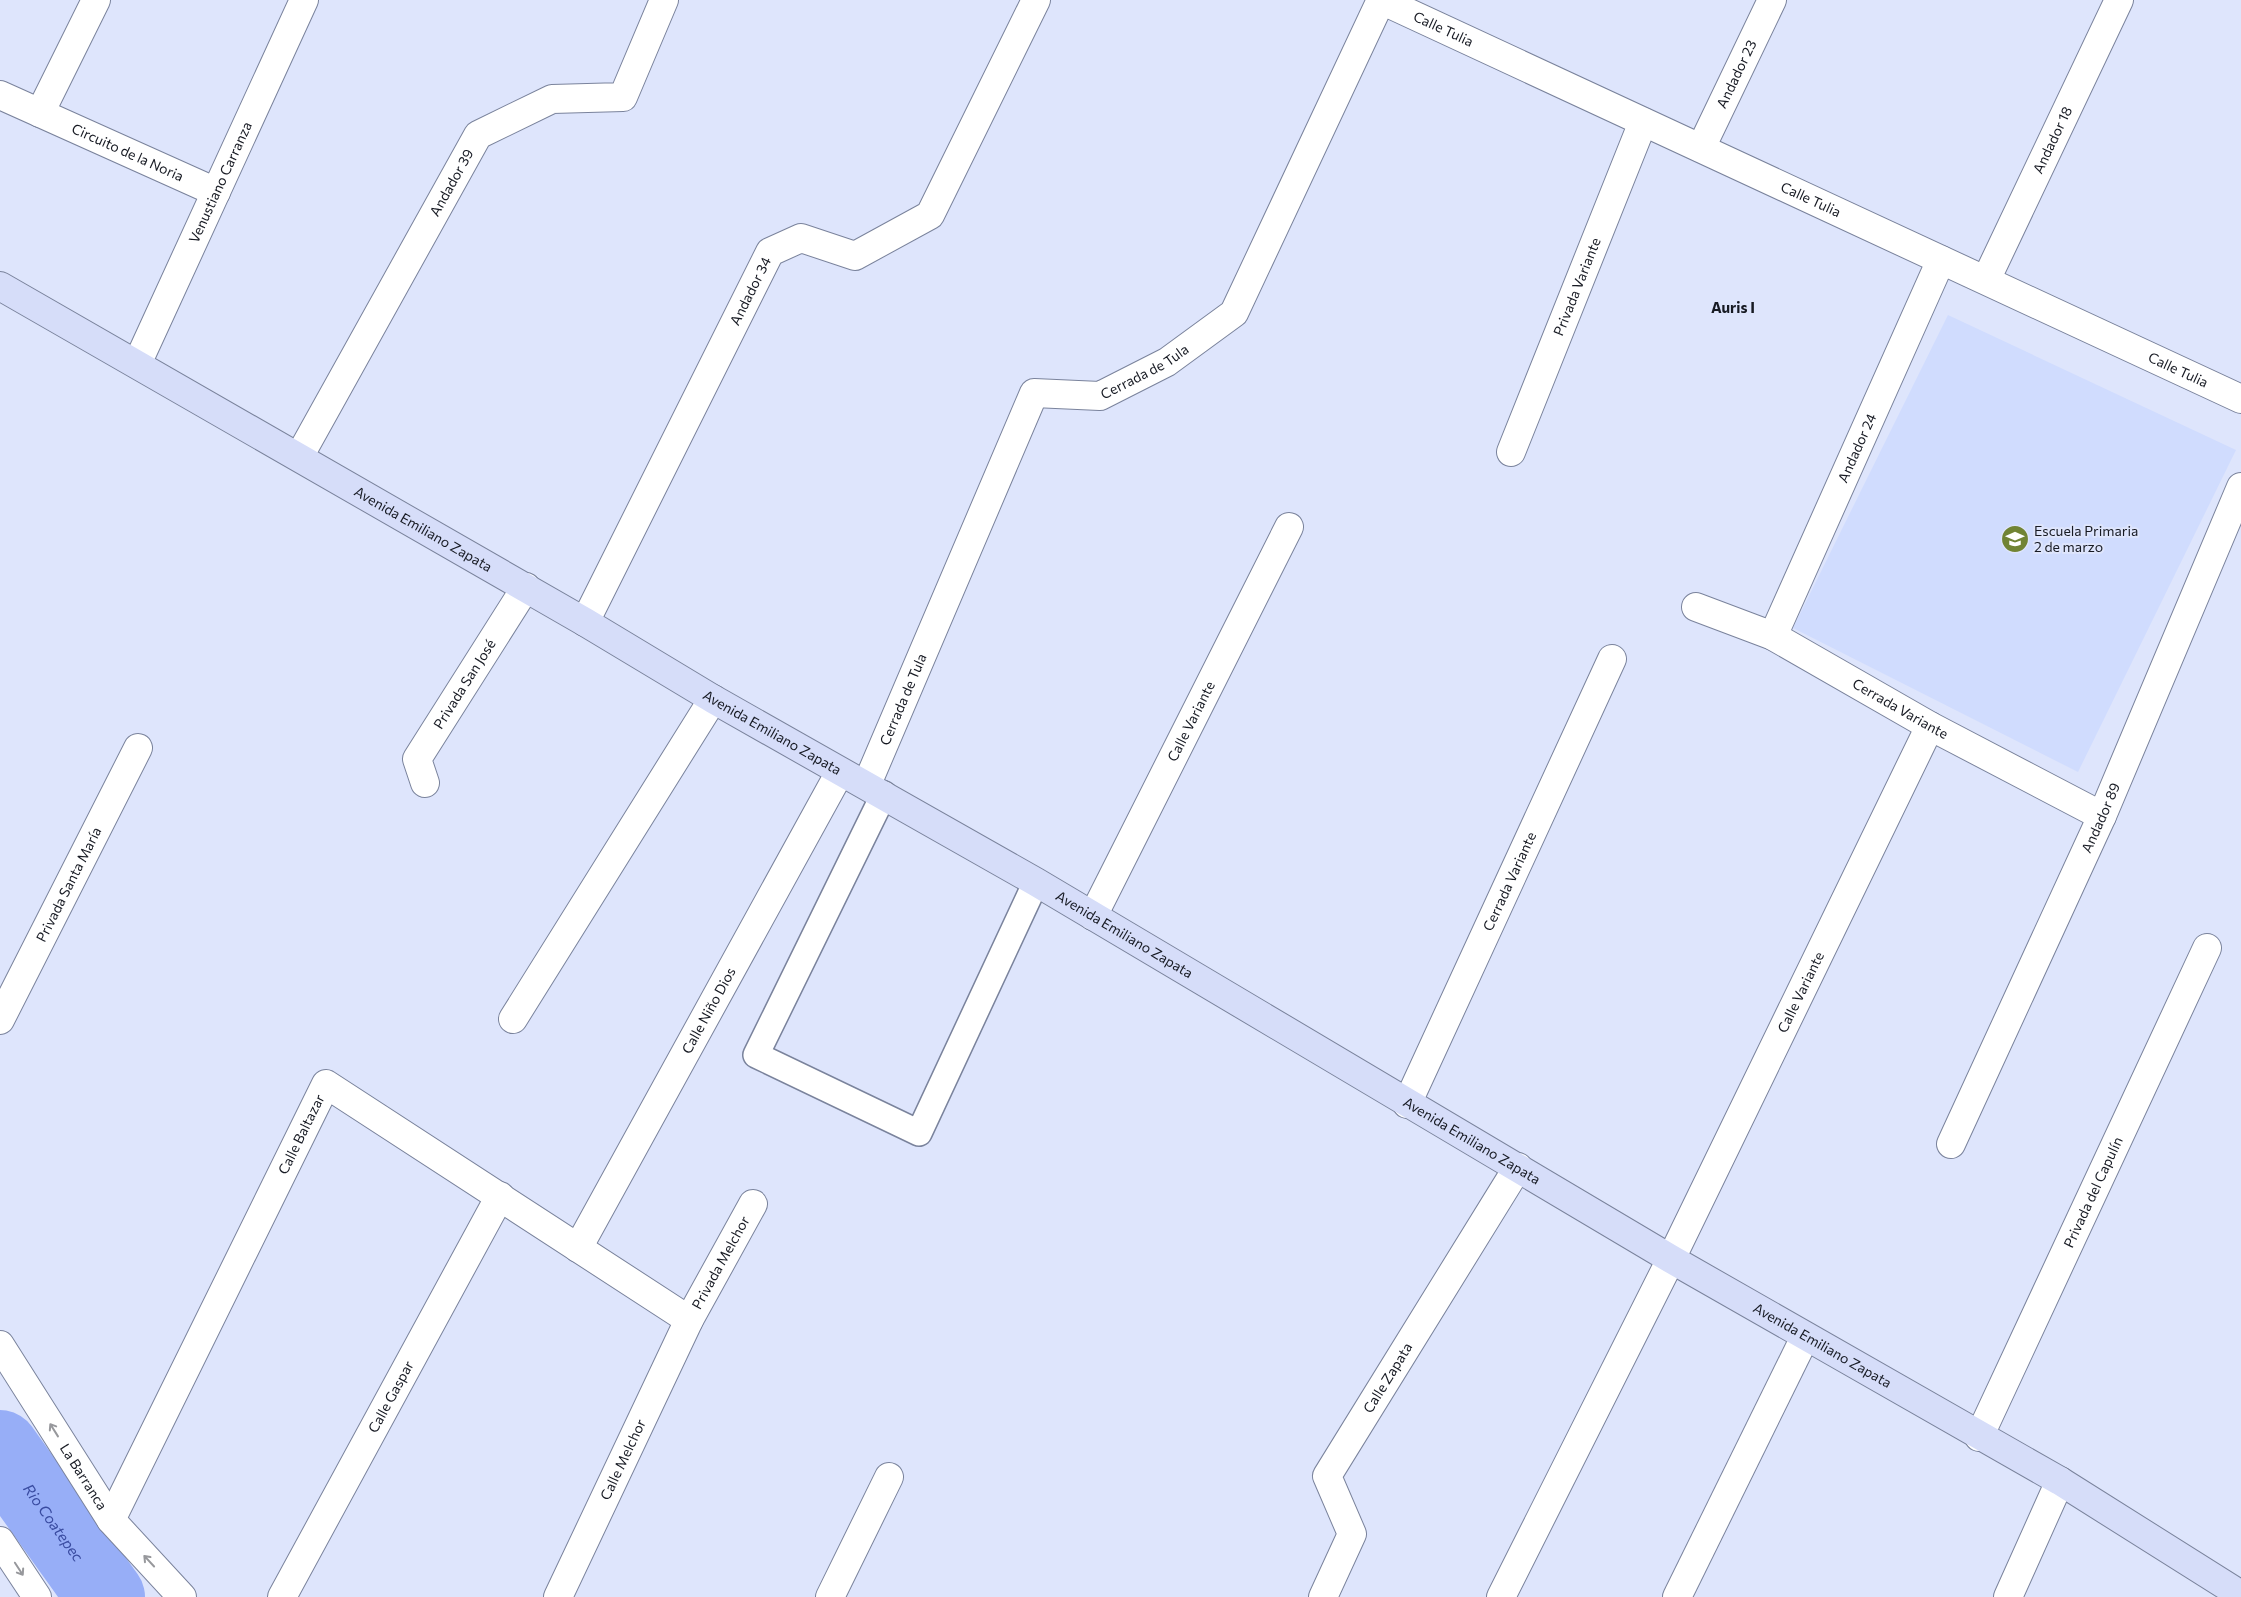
<svg xmlns="http://www.w3.org/2000/svg" width="2241" height="1597" font-family="Commissioner,sans-serif">
  <style>
    .built { fill: #d0dcfe }
    .lines { fill: none; stroke-linecap: round; stroke-linejoin: round }
    .river { stroke: #97aef7; stroke-width: 78 }
    .service-casing { stroke: #7a839c; stroke-width: 28 }
    .minor-casing { stroke: #7a839c; stroke-width: 30 }
    .secondary-casing { stroke: #7a839c; stroke-width: 30 }
    .service { stroke: #fff; stroke-width: 25 }
    .minor { stroke: #fff; stroke-width: 28 }
    .secondary { stroke: #d6ddf9; stroke-width: 28 }
    .oneway { stroke: #97989c }
    .labels { text-anchor: middle; stroke-width: 4; stroke-linejoin: round; paint-order: stroke }
    .street-label { font-size: 14px; fill: #171a23; stroke: #dee5fc }
    .poi-label { font-size: 14px; fill: #171a23; stroke: #dee5fc; text-anchor: start }
    .neighbourhood-label { font-size: 15px; font-weight: bold; fill: #171a23; stroke: #dee5fc }
    .water-label { font-size: 15px; font-style: italic; fill: #394ba0; stroke: #dee5fc }
  </style>
  <rect width="100%" height="100%" fill="#dee5fc"/>
  <path class="built" d="M 1948,315 L 2236,450 L 2078,772 L 1793,628 Z"/>
  <g class="lines">
    <path class="river" id="s1" d="M 0,1449 L 106,1597"/>
    <g class="service-casing">
      <path id="service" d="M 884,794 L 756,1055 L 919,1133 L 1036,882"/>
    </g>
    <g class="minor-casing">
      <g id="minor">
        <path id="s2" d="M 0,95 L 216,192"/>
        <path d="M 40,113 L 96,0"/>
        <path id="s3" d="M 1701,148 L 1772,0"/>
        <path id="s4" d="M 1986,280 L 2119,0"/>
        <path id="s5" d="M 137,364 L 304,0"/>
        <path id="s6" d="M 1511,452 L 1643,122"/>
        <path id="s7" d="M 299,457 L 478,135 L 552,99 L 623,97 L 664,0"/>
        <path id="s8" d="M 1696,607 L 1773,636 L 1930,726 L 2102,816"/>
        <path id="s9" d="M 585,622 L 770,252 L 801,238 L 855,256 L 930,215 L 1036,0"/>
        <path id="s10" d="M 1773,636 L 1941,260"/>
        <path id="s11" d="M 425,783 L 417,759 L 526,587"/>
        <path id="s12" d="M 867,784 L 1034,393 L 1100,396 L 1167,362 L 1234,313 L 1381,0 L 2241,399"/>
        <path id="s13" d="M 1093,916 L 1289,527"/>
        <path d="M 513,1019 L 713,699"/>
        <path id="s14" d="M 0,1020 L 138,748"/>
        <path id="s15" d="M 1407,1104 L 1612,659"/>
        <path id="s16" d="M 1951,1144 L 2102,816 L 2241,487"/>
        <path id="s17" d="M 578,1248 L 840,772"/>
        <path id="s18" d="M 0,1345 L 111,1520 L 182,1597"/>
        <path id="s19" d="M 1979,1437 L 2207,948"/>
        <path id="s20" d="M 111,1520 L 326,1084 L 689,1320"/>
        <path d="M 0,1541 L 37,1597"/>
        <path id="s21" d="M 282,1597 L 500,1196"/>
        <path id="s22" d="M 558,1597 L 689,1320 L 753,1204"/>
        <path d="M 830,1597 L 889,1477"/>
        <path id="s23" d="M 1323,1597 L 1352,1534 L 1327,1476 L 1518,1167"/>
        <path id="s24" d="M 1501,1597 L 1671,1259 L 1930,726"/>
        <path d="M 1677,1597 L 1805,1337"/>
        <path d="M 2008,1597 L 2060,1481"/>
      </g>
    </g>
    <g class="secondary-casing">
      <g id="secondary">
        <path id="s25" d="M 0,286 L 585,622 L 713,699 L 1036,882 L 1671,1259 L 2060,1481 L 2241,1595"/>
      </g>
    </g>
    <use href="#service" class="service"/>
    <use href="#minor" class="minor"/>
    <use href="#secondary" class="secondary"/>
  </g>
  <defs><path id="oneway-shaft" d="M-6 0H5M1.5-3L5.5 0L1.5 3" fill="none" stroke-width="1.6" stroke-linecap="round" stroke-linejoin="round" transform="scale(1.25)"/></defs>
  <g class="oneway">
    <use href="#oneway-shaft" transform="translate(54 1430) rotate(-122)"/>
    <use href="#oneway-shaft" transform="translate(149 1561) rotate(-133)"/>
    <use href="#oneway-shaft" transform="translate(19 1569) rotate(57)"/>
  </g>
  <defs>
    <g id="school-disc" transform="scale(1.4375)"><circle r="9.5" fill="#718434" stroke="#dee5fc"/><path d="M0-5L7-2L0 1L-7-2ZM-4 1L0 2.5L4 1V4Q0 6-4 4Z" fill="#fff"/></g>
  </defs>
  <g fill-rule="evenodd">
    <use href="#school-disc" x="2015" y="539"/>
  </g>
  <g class="labels">
    <g class="street-label">
      <text dy="5" stroke="none"><textPath href="#s12" startOffset="1064">Calle Tulia</textPath></text>
      <text dy="5" stroke="none"><textPath href="#s3" startOffset="82">Andador 23</textPath></text>
      <text dy="5" stroke="none"><textPath href="#s4" startOffset="155">Andador 18</textPath></text>
      <text dy="5" stroke="none"><textPath href="#s2" startOffset="140">Circuito de la Noria</textPath></text>
      <text dy="5" stroke="none"><textPath href="#s5" startOffset="200">Venustiano Carranza</textPath></text>
      <text dy="5" stroke="none"><textPath href="#s7" startOffset="314">Andador 39</textPath></text>
      <text dy="5" stroke="none"><textPath href="#s12" startOffset="1469">Calle Tulia</textPath></text>
      <text dy="5" stroke="none"><textPath href="#s6" startOffset="178">Privada Variante</textPath></text>
      <text dy="5" stroke="none"><textPath href="#s9" startOffset="370">Andador 34</textPath></text>
      <text dy="5" stroke="none"><textPath href="#s12" startOffset="542">Cerrada de Tula</textPath></text>
      <text dy="5" stroke="none"><textPath href="#s12" startOffset="1874">Calle Tulia</textPath></text>
      <text dy="5" stroke="none"><textPath href="#s10" startOffset="206">Andador 24</textPath></text>
      <text dy="5" stroke="none"><textPath href="#s25" startOffset="488">Avenida Emiliano Zapata</textPath></text>
      <text dy="5" stroke="none"><textPath href="#s11" startOffset="114">Privada San José</textPath></text>
      <text dy="5" stroke="none"><textPath href="#s12" startOffset="92">Cerrada de Tula</textPath></text>
      <text dy="5" stroke="none"><textPath href="#s8" startOffset="229">Cerrada Variante</textPath></text>
      <text dy="5" stroke="none"><textPath href="#s13" startOffset="218">Calle Variante</textPath></text>
      <text dy="5" stroke="none"><textPath href="#s25" startOffset="892">Avenida Emiliano Zapata</textPath></text>
      <text dy="5" stroke="none"><textPath href="#s16" startOffset="359">Andador 89</textPath></text>
      <text dy="5" stroke="none"><textPath href="#s15" startOffset="245">Cerrada Variante</textPath></text>
      <text dy="5" stroke="none"><textPath href="#s14" startOffset="152">Privada Santa María</textPath></text>
      <text dy="5" stroke="none"><textPath href="#s25" startOffset="1298">Avenida Emiliano Zapata</textPath></text>
      <text dy="5" stroke="none"><textPath href="#s24" startOffset="675">Calle Variante</textPath></text>
      <text dy="5" stroke="none"><textPath href="#s17" startOffset="271">Calle Niño Dios</textPath></text>
      <text dy="5" stroke="none"><textPath href="#s20" startOffset="430">Calle Baltazar</textPath></text>
      <text dy="5" stroke="none"><textPath href="#s25" startOffset="1702">Avenida Emiliano Zapata</textPath></text>
      <text dy="5" stroke="none"><textPath href="#s19" startOffset="270">Privada del Capulín</textPath></text>
      <text dy="5" stroke="none"><textPath href="#s22" startOffset="372">Privada Melchor</textPath></text>
      <text dy="5" stroke="none"><textPath href="#s25" startOffset="2108">Avenida Emiliano Zapata</textPath></text>
      <text dy="5" stroke="none"><textPath href="#s23" startOffset="248">Calle Zapata</textPath></text>
      <text dy="5" stroke="none"><textPath href="#s21" startOffset="228">Calle Gaspar</textPath></text>
      <text dy="5" stroke="none"><textPath href="#s22" startOffset="152">Calle Melchor</textPath></text>
      <text dy="5" stroke="none"><textPath href="#s18" startOffset="156">La Barranca</textPath></text>
    </g>
    <g class="poi-label">
      <text x="2034" y="536">Escuela Primaria<tspan x="2034" dy="16">2 de marzo</tspan></text>
    </g>
    <g class="neighbourhood-label">
      <text x="1733" y="313">Auris I</text>
    </g>
    <g class="water-label">
      <text dy="5" stroke="none"><textPath href="#s1" startOffset="91">Rio Coatepec</textPath></text>
    </g>
  </g>
</svg>
